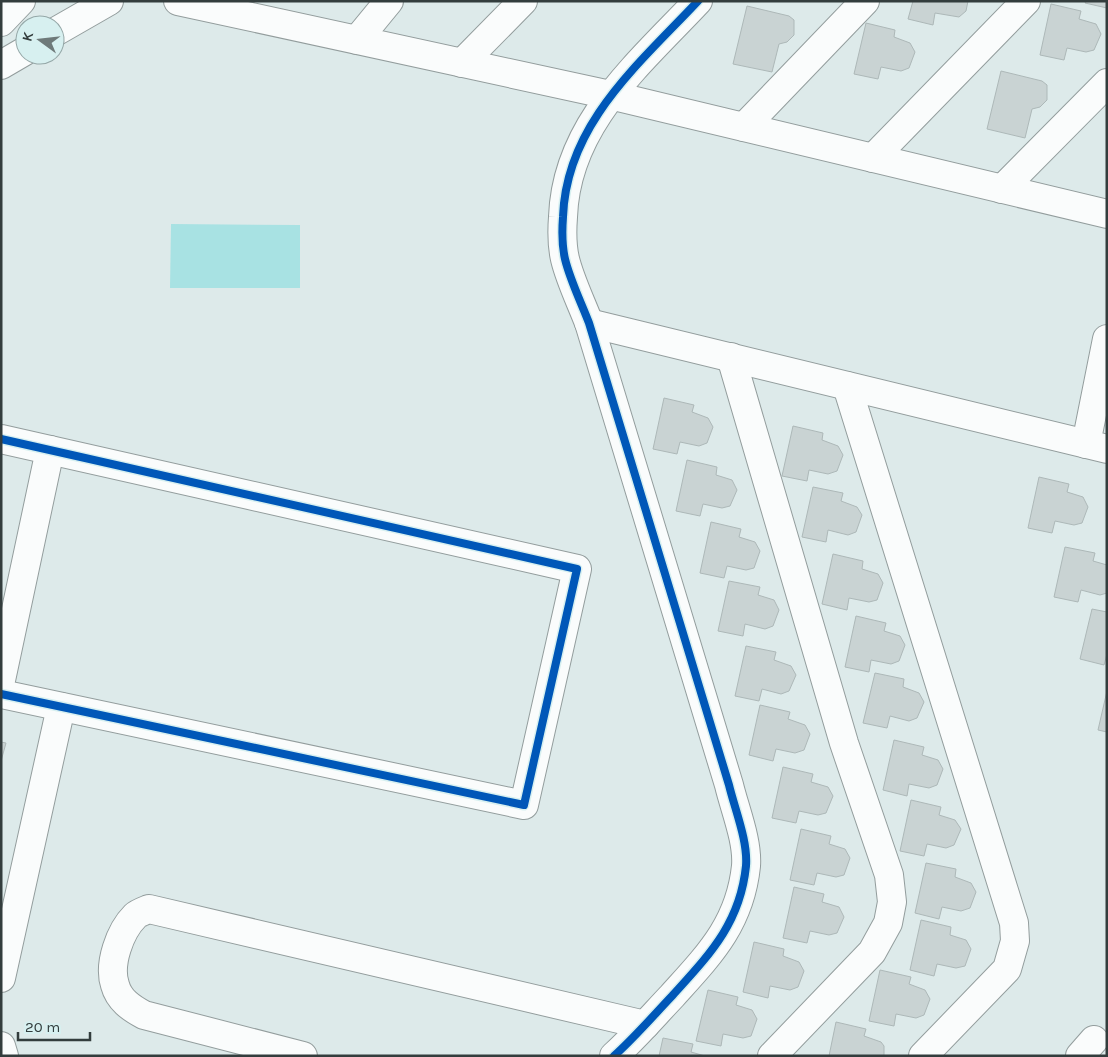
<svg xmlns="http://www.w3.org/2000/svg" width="1108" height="1057" font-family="Karla,sans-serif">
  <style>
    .green { fill: #a8e2e3 }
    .building { fill: #c9d3d3; stroke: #adb8b8 }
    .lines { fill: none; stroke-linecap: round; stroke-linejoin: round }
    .minor-casing { stroke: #939d9d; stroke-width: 30 }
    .minor { stroke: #fafcfc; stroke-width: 28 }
    .cycleway-casing { stroke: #d7f0f0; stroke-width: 11 }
    .cycleway { stroke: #0057b8; stroke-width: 8 }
  </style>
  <rect width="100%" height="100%" fill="#ddeaea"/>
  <path class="green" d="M 171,224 L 300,225 L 300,288 L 170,288 Z"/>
  <g class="building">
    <path d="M 913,1 L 968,1 L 966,11 L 959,17 L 935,13 L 933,25 L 908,19 Z"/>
    <path d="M 1086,1 L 1107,1 L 1107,8 L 1085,3 Z"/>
    <path d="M 1051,4 L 1081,11 L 1079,19 L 1096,24 L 1101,34 L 1094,50 L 1086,52 L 1067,48 L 1064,60 L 1040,55 Z"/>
    <path d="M 747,6 L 789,16 L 794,20 L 794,35 L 787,42 L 779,44 L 772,72 L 733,64 Z"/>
    <path d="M 866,23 L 895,30 L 894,37 L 910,43 L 915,52 L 909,68 L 901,71 L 881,67 L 878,79 L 854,74 Z"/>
    <path d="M 1001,71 L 1042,81 L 1047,85 L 1047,100 L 1040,107 L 1032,109 L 1025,138 L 987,129 Z"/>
    <path d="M 664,398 L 694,405 L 692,412 L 708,418 L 713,427 L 707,443 L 699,446 L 680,442 L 677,454 L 653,449 Z"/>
    <path d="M 793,426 L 823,433 L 822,440 L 838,446 L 843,455 L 837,471 L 828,474 L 809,470 L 807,481 L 782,476 Z"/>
    <path d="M 687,460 L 717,467 L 716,475 L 732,480 L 737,490 L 730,506 L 722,508 L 703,504 L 700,516 L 676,511 Z"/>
    <path d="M 1039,477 L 1069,484 L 1067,492 L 1083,497 L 1088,507 L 1082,523 L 1074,525 L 1055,521 L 1052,533 L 1028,528 Z"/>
    <path d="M 813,487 L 843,493 L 841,501 L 857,507 L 862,515 L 856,532 L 848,535 L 828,530 L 826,542 L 802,537 Z"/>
    <path d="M 711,522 L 741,529 L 739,537 L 755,542 L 760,551 L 754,568 L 746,570 L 727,566 L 724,578 L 700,573 Z"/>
    <path d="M 1065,547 L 1095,553 L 1093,561 L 1107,565 L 1107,593 L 1100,595 L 1081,590 L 1078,602 L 1054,597 Z"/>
    <path d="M 833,554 L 863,561 L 862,569 L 878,574 L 883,583 L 877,600 L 869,602 L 849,598 L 847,610 L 822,604 Z"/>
    <path d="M 729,581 L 760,587 L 758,595 L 774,600 L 779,610 L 773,626 L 765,629 L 745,624 L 743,636 L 718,631 Z"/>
    <path d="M 1092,609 L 1107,612 L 1107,654 L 1104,665 L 1080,659 Z"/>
    <path d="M 856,616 L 886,623 L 884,631 L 900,636 L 905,645 L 899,661 L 891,664 L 871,660 L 869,672 L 845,667 Z"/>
    <path d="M 746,646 L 776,652 L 774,660 L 791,666 L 796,675 L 789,691 L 781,694 L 762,689 L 759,701 L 735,696 Z"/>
    <path d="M 875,673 L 904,679 L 903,687 L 919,693 L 924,702 L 917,718 L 909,721 L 890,716 L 887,728 L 863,723 Z"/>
    <path d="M 1107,691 L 1107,732 L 1098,730 Z"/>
    <path d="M 760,705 L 790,712 L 788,719 L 805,725 L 810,734 L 804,750 L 795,753 L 776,749 L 773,761 L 749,755 Z"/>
    <path d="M 894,740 L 924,747 L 922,755 L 938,760 L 943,769 L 937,785 L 929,788 L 909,784 L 907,796 L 883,790 Z"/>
    <path d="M 1,742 L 6,743 L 1,761 Z"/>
    <path d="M 783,767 L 813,774 L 811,782 L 828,787 L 833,796 L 826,813 L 818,815 L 799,811 L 796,823 L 772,818 Z"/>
    <path d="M 911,800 L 941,807 L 939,815 L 955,820 L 961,829 L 954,845 L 946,848 L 927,844 L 924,856 L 900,851 Z"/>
    <path d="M 801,829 L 831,836 L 829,844 L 845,849 L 850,858 L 844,875 L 836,877 L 817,873 L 814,885 L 790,880 Z"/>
    <path d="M 926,863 L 956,869 L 955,877 L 971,883 L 976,892 L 970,908 L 961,911 L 942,907 L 939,919 L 915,913 Z"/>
    <path d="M 794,887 L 824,894 L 822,902 L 839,907 L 844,917 L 837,933 L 829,935 L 810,931 L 807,943 L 783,938 Z"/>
    <path d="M 921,920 L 951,927 L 950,935 L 966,940 L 971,949 L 965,966 L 956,968 L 937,964 L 934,976 L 910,970 Z"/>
    <path d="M 754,942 L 784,949 L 783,956 L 799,962 L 804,971 L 798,987 L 790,990 L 770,986 L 768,998 L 743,992 Z"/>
    <path d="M 880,970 L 911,977 L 909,984 L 925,990 L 930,999 L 924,1015 L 916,1018 L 896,1014 L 894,1026 L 869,1021 Z"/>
    <path d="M 708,990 L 738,997 L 736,1005 L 752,1010 L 757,1019 L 751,1036 L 743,1038 L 723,1034 L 721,1046 L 696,1041 Z"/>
    <path d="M 836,1022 L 866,1029 L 864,1036 L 881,1042 L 884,1046 L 884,1056 L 829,1056 Z"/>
    <path d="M 663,1038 L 693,1044 L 691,1052 L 705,1056 L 659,1056 Z"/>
  </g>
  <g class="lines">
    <g class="minor-casing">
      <g id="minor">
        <path d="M 178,1 L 610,95 L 1107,214"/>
        <path d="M 1,22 L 21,1"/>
        <path d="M 55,32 L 109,1"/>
        <path d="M 357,40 L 389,1"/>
        <path d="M 462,63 L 523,1"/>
        <path d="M 1,65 L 25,51"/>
        <path d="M 744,127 L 865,1"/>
        <path d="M 873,158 L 1026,1"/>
        <path d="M 1002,189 L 1107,83"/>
        <path d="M 589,323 L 1107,449"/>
        <path d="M 731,357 L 844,743 L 889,875 L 892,902 L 888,923 L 872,952 L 772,1056"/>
        <path d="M 847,386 L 1014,923 L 1015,941 L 1007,969 L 923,1056"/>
        <path d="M 1,439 L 577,569 L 524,805 L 1,694"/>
        <path d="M 1086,444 L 1107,339"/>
        <path d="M 1,680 L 50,450"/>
        <path d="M 1,978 L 61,707"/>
        <path d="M 1,1046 L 4,1056"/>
        <path d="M 303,1056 L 144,1015 C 131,1008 119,1000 115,985 C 108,964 120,931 135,916 C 138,913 144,911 149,909 L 645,1025"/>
        <path d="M 614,1056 C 635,1037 653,1016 672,996 C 709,955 740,924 746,866 C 748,841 735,810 729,785 L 589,323 C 581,302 570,280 565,259 C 562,246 562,230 563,217 C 566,124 639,64 698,1"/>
        <path d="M 1080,1056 L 1094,1040"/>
      </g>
    </g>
    <use href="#minor" class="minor"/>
    <g class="cycleway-casing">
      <g id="cycleway">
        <path d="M 1,439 L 577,569 L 524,805 L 1,694"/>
        <path d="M 614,1056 C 635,1037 653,1016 672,996 C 709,955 740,924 746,866 C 748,841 735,810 729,785 L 589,323 C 581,302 570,280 565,259 C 562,246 562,230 563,217 C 566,124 639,64 698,1"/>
      </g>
    </g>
    <use href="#cycleway" class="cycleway"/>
  </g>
  <rect width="1108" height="1057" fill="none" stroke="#333d3d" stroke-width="5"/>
  <g transform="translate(40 40) rotate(285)"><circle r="24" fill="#d7f0f0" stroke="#95a8a8"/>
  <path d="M0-4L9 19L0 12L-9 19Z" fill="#6e7a7a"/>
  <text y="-8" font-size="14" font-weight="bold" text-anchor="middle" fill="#333d3d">K</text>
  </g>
  <path d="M18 1032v8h72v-8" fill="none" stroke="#333d3d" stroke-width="2.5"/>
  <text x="25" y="1032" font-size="15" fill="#333d3d" stroke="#d7f0f0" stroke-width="4" paint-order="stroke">20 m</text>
</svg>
